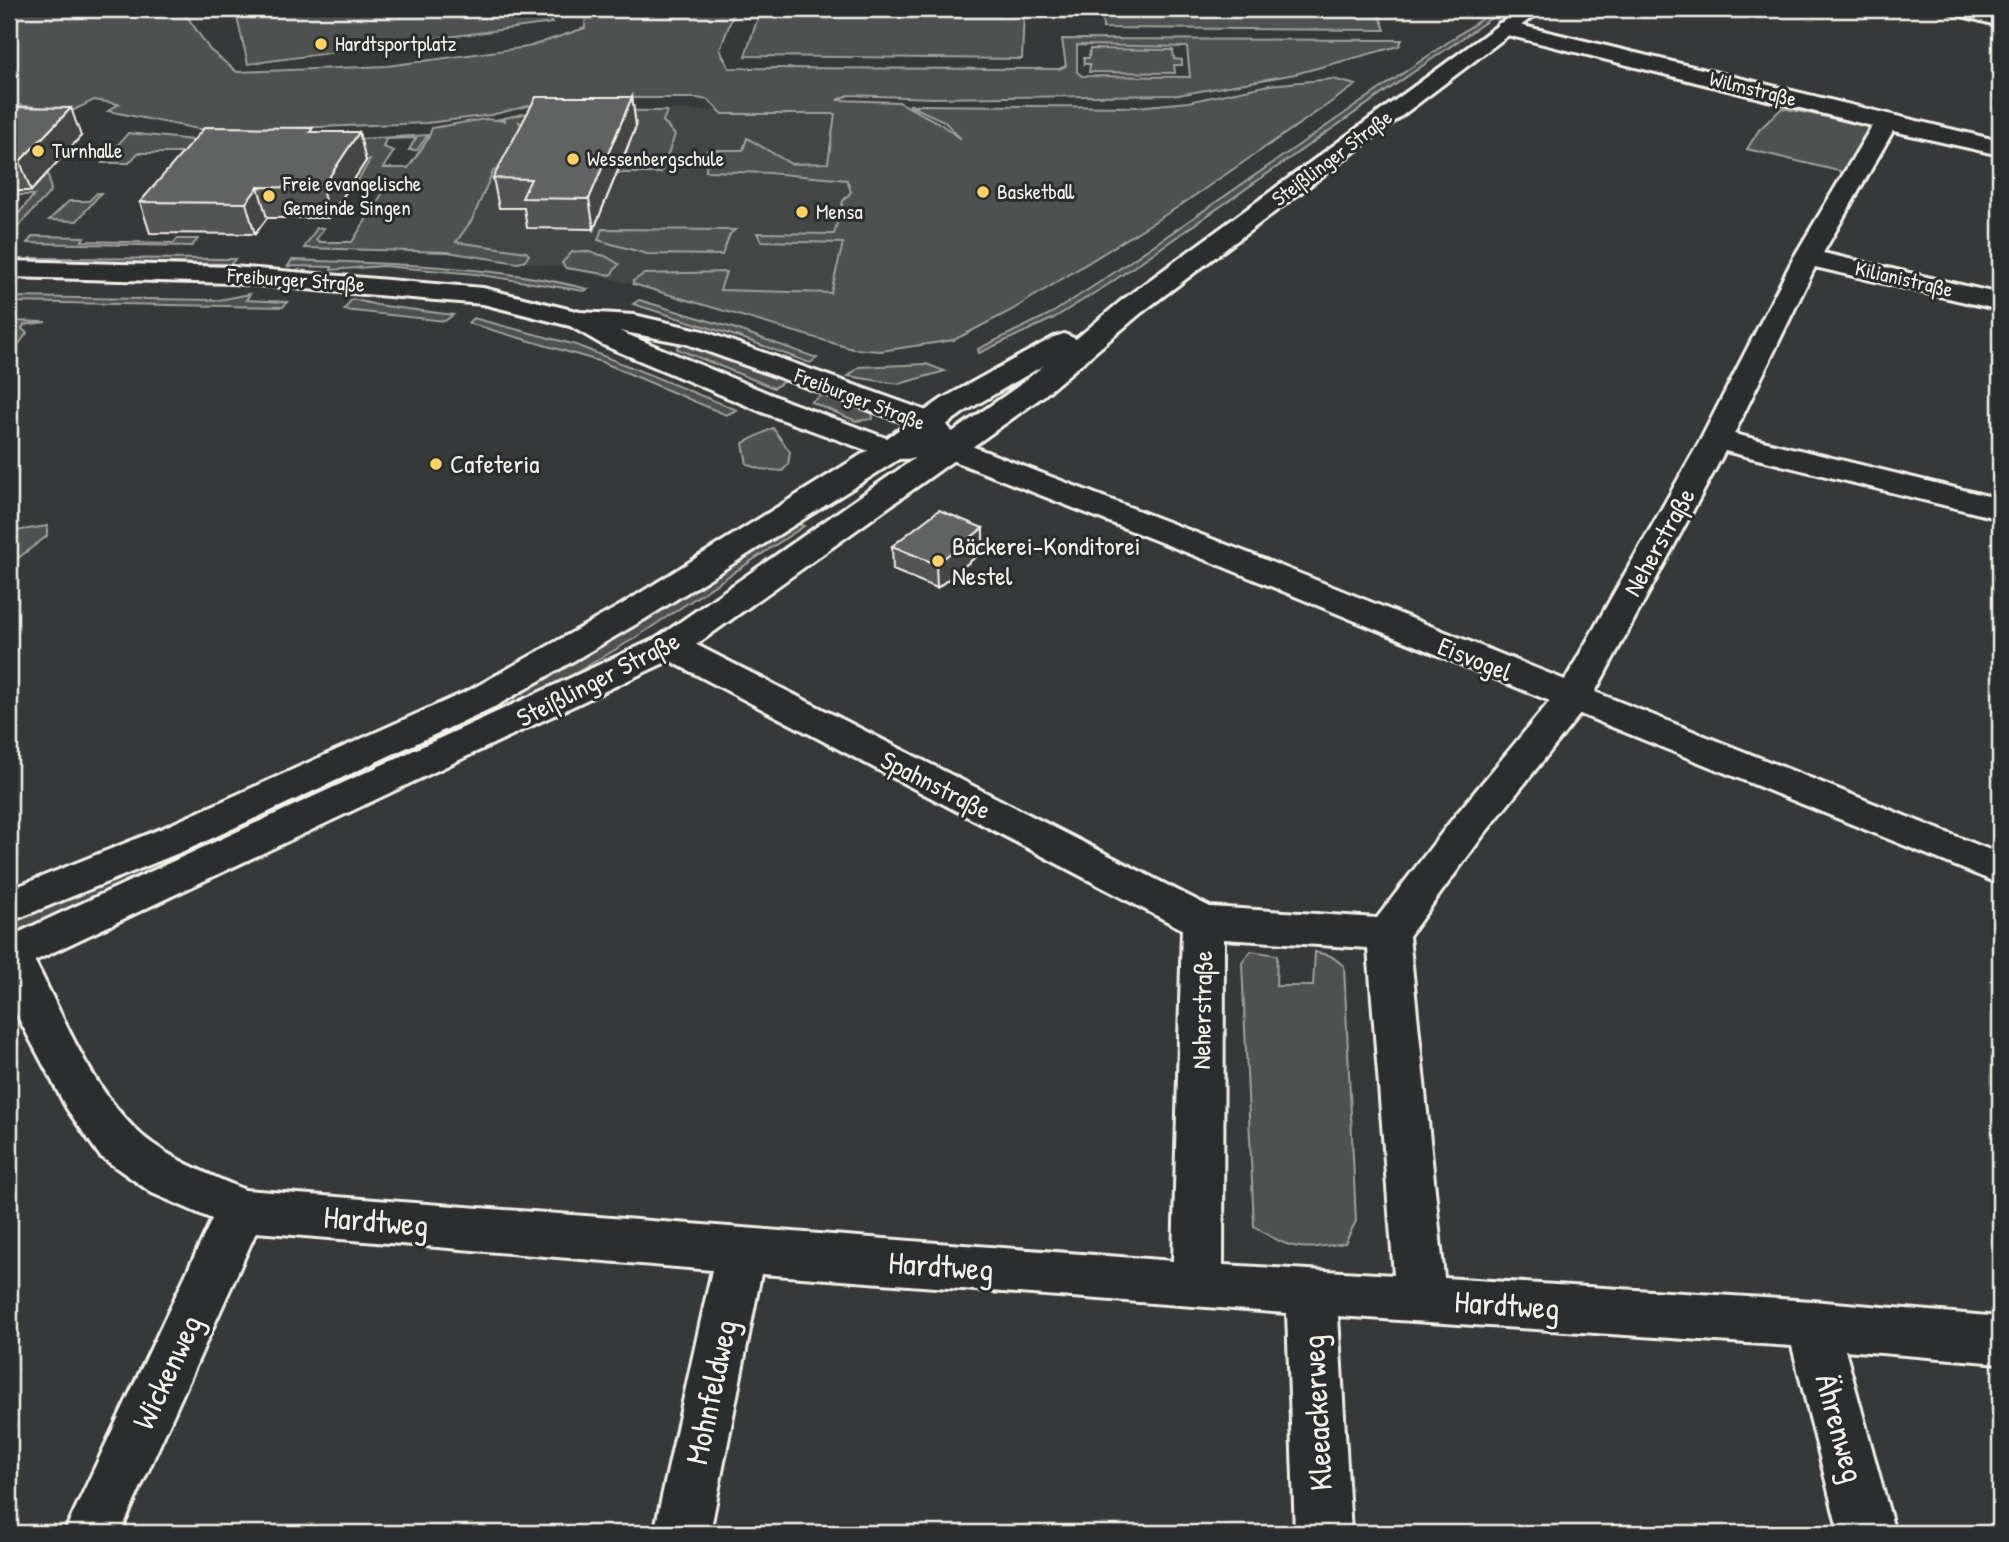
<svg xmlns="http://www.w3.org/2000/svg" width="2009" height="1542" font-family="'Patrick Hand',sans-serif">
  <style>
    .built { fill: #434645 }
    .green { fill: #4e514f; stroke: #a1a19c; stroke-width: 2; fill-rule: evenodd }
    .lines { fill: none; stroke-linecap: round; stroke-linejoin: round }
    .street-casing { stroke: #f4f1e8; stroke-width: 6 }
    .secondary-casing { stroke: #f4f1e8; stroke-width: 6 }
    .street { fill: #2a2d2e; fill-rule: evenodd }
    .secondary { fill: #2a2d2e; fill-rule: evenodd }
    .wall { fill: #535554; stroke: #f4f1e8; stroke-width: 2 }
    .shaded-wall { fill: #444545; stroke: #f4f1e8; stroke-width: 2 }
    .building { fill: #616362; stroke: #f4f1e8; stroke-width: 2 }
    .poi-dot { fill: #ffd166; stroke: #2a2d2e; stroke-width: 2.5 }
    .labels { text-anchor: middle; stroke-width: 6; stroke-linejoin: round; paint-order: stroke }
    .far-poi-label { font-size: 21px; fill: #f4f1e8; stroke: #2a2d2e; text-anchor: start }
    .far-street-label { font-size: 21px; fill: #f4f1e8; stroke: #2a2d2e }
    .poi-label { font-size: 26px; fill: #f4f1e8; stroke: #2a2d2e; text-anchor: start }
    .street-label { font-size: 26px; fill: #f4f1e8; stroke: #2a2d2e }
    .near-street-label { font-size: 32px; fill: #f4f1e8; stroke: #2a2d2e }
  </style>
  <rect width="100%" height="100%" fill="#363939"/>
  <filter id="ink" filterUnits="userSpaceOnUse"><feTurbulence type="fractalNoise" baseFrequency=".0143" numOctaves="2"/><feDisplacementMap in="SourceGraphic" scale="14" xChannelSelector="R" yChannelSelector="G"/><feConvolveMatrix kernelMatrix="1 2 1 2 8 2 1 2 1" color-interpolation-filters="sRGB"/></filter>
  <g filter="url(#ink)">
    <path class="built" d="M 541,110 L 835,110 L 834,119 L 851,192 L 843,201 L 844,243 L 831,293 L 645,287 L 566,268 L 447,252 L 485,194 L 493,171 Z"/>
    <g class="green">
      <path d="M 9,9 L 182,9 L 210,50 L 237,72 L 387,66 L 528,47 L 585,28 L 586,9 L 735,9 L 720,50 L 729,68 L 1059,69 L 1066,66 L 1062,39 L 1402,40 L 1399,46 L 1295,74 L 1178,95 L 933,98 L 849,95 L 837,100 L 899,102 L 939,123 L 961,139 L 944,121 L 909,105 L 1137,107 L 1188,102 L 1269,85 L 1333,79 L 1356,85 L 1178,207 L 1012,310 L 954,340 L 881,351 L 853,349 L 633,284 L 633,281 L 644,274 L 726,272 L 720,290 L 831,293 L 843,243 L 761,241 L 757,233 L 834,234 L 843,201 L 851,192 L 847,180 L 769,173 L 706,171 L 707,150 L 743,150 L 747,138 L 791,164 L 828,163 L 835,114 L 723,114 L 708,100 L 697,98 L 615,98 L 536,104 L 491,115 L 427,123 L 264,129 L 198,129 L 108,111 L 119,104 L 94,100 L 72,111 L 9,104 ZM 1077,45 L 1187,47 L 1190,77 L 1082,76 L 1077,72 Z"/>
      <path d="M 235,9 L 543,9 L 552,23 L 248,64 Z"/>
      <path d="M 761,9 L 1024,9 L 1022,59 L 745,56 Z"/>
      <path d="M 1102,9 L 1377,9 L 1385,30 L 1103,28 Z"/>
      <path d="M 1496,9 L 1504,9 L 1109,284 L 1052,319 L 979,353 L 978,349 L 1052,313 L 1106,278 Z"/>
      <path d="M 1090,49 L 1173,50 L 1174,59 L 1182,60 L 1182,65 L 1174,65 L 1175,73 L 1089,72 L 1090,64 L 1084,64 L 1084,58 L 1089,58 Z"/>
      <path d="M 1782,108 L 1876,127 L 1847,173 L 1747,149 L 1759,130 Z"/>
      <path d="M 541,110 L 667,111 L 663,121 L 675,135 L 661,173 L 618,173 L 636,127 L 525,127 L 518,121 L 530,134 L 513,163 L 493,171 L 472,220 L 456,242 L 526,252 L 529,255 L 525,261 L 518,263 L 447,252 L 304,248 L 317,228 L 324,228 L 316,240 L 320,242 L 352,242 L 389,183 L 357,182 L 370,160 L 349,159 L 359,139 L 428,135 L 417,150 L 409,150 L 416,138 L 386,139 L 383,147 L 394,151 L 383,168 L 408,168 L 428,139 L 432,128 L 485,119 L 506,121 L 500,119 Z"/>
      <path d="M 128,133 L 211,142 L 212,153 L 138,153 L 129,163 L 102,163 Z"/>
      <path d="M 48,173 L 51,191 L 14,231 L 9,233 L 9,225 L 34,195 L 9,195 L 9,191 L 31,191 Z"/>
      <path d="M 97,193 L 101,193 L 77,221 L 49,220 L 69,201 L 89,201 Z"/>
      <path d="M 602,229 L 735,230 L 730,234 L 722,255 L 647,254 L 598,240 Z"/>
      <path d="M 33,236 L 84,237 L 82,241 L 174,243 L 177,239 L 198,239 L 192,246 L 27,243 Z"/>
      <path d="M 584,251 L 605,256 L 619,264 L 611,275 L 566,268 L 562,263 L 572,252 Z"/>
      <path d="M 30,258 L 235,259 L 231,264 L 26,262 Z"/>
      <path d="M 292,260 C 391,264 492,265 588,289 L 584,291 L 475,274 L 383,266 L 331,270 L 332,267 L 288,266 Z"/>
      <path d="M 250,294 L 246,300 L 287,302 L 283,307 L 9,302 L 9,297 L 219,300 Z"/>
      <path d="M 352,299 L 377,305 L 453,315 L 445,321 L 344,310 Z"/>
      <path d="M 639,300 L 733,328 L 817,358 L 810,363 L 739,337 L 633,304 Z"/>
      <path d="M 473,318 L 576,345 L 737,410 L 726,415 L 602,362 L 468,323 Z"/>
      <path d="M 9,321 L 46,322 L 24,325 L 22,329 L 27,333 L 9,357 Z"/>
      <path d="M 678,345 L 685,345 L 784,381 L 774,388 L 677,349 Z"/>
      <path d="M 926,364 L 945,371 L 899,384 L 848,376 L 859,367 Z"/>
      <path d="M 822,395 L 872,413 L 873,419 L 856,421 L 811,402 Z"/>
      <path d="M 773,428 L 790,452 L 788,465 L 782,471 L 760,469 L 747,464 L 743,443 Z"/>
      <path d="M 789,521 L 804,526 L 635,638 L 552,687 L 325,800 L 9,935 L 9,921 L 391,752 Z"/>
      <path d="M 47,526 L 47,536 L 9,565 L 9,532 Z"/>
      <path d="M 1251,951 L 1277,955 L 1276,986 L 1313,986 L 1315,952 L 1331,956 L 1344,966 L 1356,1221 L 1345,1243 C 1302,1250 1291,1252 1254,1226 L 1242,963 Z"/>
    </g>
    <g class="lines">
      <g class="street-casing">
        <g id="street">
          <path d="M 1948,9 L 1982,9 L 2000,14 L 2000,26 L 1951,13 Z"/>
          <path d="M 1507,22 L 2000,141 L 2000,155 L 1893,131 L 1823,253 L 2000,294 L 2000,310 L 1815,267 L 1734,434 L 2000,499 L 2000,519 L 1725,451 L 1595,692 L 2000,854 L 2000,884 L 1580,714 L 1482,837 L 1409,936 L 1444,1278 L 1812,1301 L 2000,1317 L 2000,1363 L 1845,1350 L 1895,1533 L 1839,1533 L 1792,1346 L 1338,1316 L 1351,1533 L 1295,1533 L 1287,1313 L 761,1274 L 710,1533 L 654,1533 L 712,1270 L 256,1232 L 120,1533 L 64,1533 L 212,1219 L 152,1193 L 100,1156 L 67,1109 L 9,1000 L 9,939 L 25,943 C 59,1004 83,1076 133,1127 C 161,1156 208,1174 245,1190 L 1173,1261 L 1182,929 L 657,654 L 652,646 L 657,638 L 670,635 L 683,638 L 1210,907 L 1377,918 L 1454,817 L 1550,701 L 1224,567 L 946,458 L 891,459 L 767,414 L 603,345 L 570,326 L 483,304 L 233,283 L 9,277 L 9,261 L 233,267 L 483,288 L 580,312 L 634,315 L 703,331 L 938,415 L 961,442 L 1248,553 L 1565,680 L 1701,439 L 1794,257 L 1872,126 L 1499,33 L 1496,28 L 1499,23 ZM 619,331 L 684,343 L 916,427 L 926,440 L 894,441 L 789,402 ZM 1224,939 L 1368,948 L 1394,1275 L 1223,1265 Z"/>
        </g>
      </g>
      <g class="secondary-casing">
        <path id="secondary" d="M 1520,9 L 1543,9 L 1141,313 L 1042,397 L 683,654 L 24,966 L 9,971 L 9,937 L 657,638 L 1020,385 L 1044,365 L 964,412 L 902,457 L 645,619 L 496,706 L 191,848 L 9,922 L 9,890 L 163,828 L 470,690 L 621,605 L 880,443 L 942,399 L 1054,337 L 1064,334 L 1076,339 L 1121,301 Z"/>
      </g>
      <use href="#street" class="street"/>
      <use href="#secondary" class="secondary"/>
    </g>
    <g class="wall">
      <path d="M 632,97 L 636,126 L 594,229 L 527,228 L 524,208 L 499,208 L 493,178 Z"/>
      <path d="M 9,107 L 81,136 L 31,191 L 9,191 Z"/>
      <path d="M 314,132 L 366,161 L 329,218 L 267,218 L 255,234 L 150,233 L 140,202 Z"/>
      <path d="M 983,528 L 983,551 L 937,588 L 893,570 L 892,546 Z"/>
    </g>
    <g class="shaded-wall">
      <path d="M 632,97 L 636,126 L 594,229 L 589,199 Z"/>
      <path d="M 71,108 L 81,136 L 31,191 L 20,161 Z"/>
      <path d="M 359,132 L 366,161 L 329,218 L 322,188 Z"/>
      <path d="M 258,187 L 267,218 L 255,234 L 246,203 Z"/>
      <path d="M 983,528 L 983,551 L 937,588 L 936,564 Z"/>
    </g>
    <g class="building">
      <path d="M 536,97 L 632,97 L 589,199 L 522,198 L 531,179 L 493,178 Z"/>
      <path d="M 9,107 L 71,108 L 20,161 L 9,161 Z"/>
      <path d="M 205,127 L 313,128 L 310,132 L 359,132 L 322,188 L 258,187 L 246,203 L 140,202 Z"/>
      <path d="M 939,510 L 983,528 L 936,564 L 892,546 Z"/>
    </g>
  </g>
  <g class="poi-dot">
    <circle cx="321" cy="44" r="7"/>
    <circle cx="38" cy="151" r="7"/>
    <circle cx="573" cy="159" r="7"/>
    <circle cx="983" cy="192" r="7"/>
    <circle cx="269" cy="196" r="7"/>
    <circle cx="802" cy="212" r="7"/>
    <circle cx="436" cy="464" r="7"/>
    <circle cx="938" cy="561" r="7"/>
  </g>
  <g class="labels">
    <g class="far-poi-label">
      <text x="335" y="51">Hardtsportplatz</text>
      <text x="52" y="158">Turnhalle</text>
      <text x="587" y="166">Wessenbergschule</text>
      <text x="283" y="191">Freie evangelische<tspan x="283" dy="24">Gemeinde Singen</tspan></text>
      <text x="997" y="199">Basketball</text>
      <text x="816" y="219">Mensa</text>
    </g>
    <g class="far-street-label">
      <text transform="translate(1753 89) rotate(14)" y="7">Wilmstraße</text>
      <text transform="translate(1332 158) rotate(-37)" y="7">Steißlinger Straße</text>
      <text transform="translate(1904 279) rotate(13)" y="7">Kilianistraße</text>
      <text transform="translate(296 280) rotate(4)" y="7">Freiburger Straße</text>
      <text transform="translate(860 399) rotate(21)" y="7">Freiburger Straße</text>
    </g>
    <g class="poi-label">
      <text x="450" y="473">Cafeteria</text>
      <text x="952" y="555">Bäckerei-Konditorei<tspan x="952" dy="30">Nestel</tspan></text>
    </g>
    <g class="street-label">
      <text transform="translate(1659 542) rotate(-61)" y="9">Neherstraße</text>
      <text transform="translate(1475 659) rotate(22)" y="9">Eisvogel</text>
      <text transform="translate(598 679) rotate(-27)" y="9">Steißlinger Straße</text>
      <text transform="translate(936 785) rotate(27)" y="9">Spahnstraße</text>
      <text transform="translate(1202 1010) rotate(-89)" y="9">Neherstraße</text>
    </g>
    <g class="near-street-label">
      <text transform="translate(376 1221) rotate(5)" y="11">Hardtweg</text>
      <text transform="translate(941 1266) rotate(4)" y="11">Hardtweg</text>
      <text transform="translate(1507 1305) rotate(4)" y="11">Hardtweg</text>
      <text transform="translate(167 1372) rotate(-65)" y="11">Wickenweg</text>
      <text transform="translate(711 1392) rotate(-78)" y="11">Mohnfeldweg</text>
      <text transform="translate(1317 1413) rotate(-93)" y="11">Kleeackerweg</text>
      <text transform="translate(1840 1428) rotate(75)" y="11">Ährenweg</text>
    </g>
  </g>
  <rect width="2009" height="1542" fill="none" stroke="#2a2d2e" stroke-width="35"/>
  <rect x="18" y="18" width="1974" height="1507" fill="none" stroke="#f4f1e8" stroke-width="2.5" filter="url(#ink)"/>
</svg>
